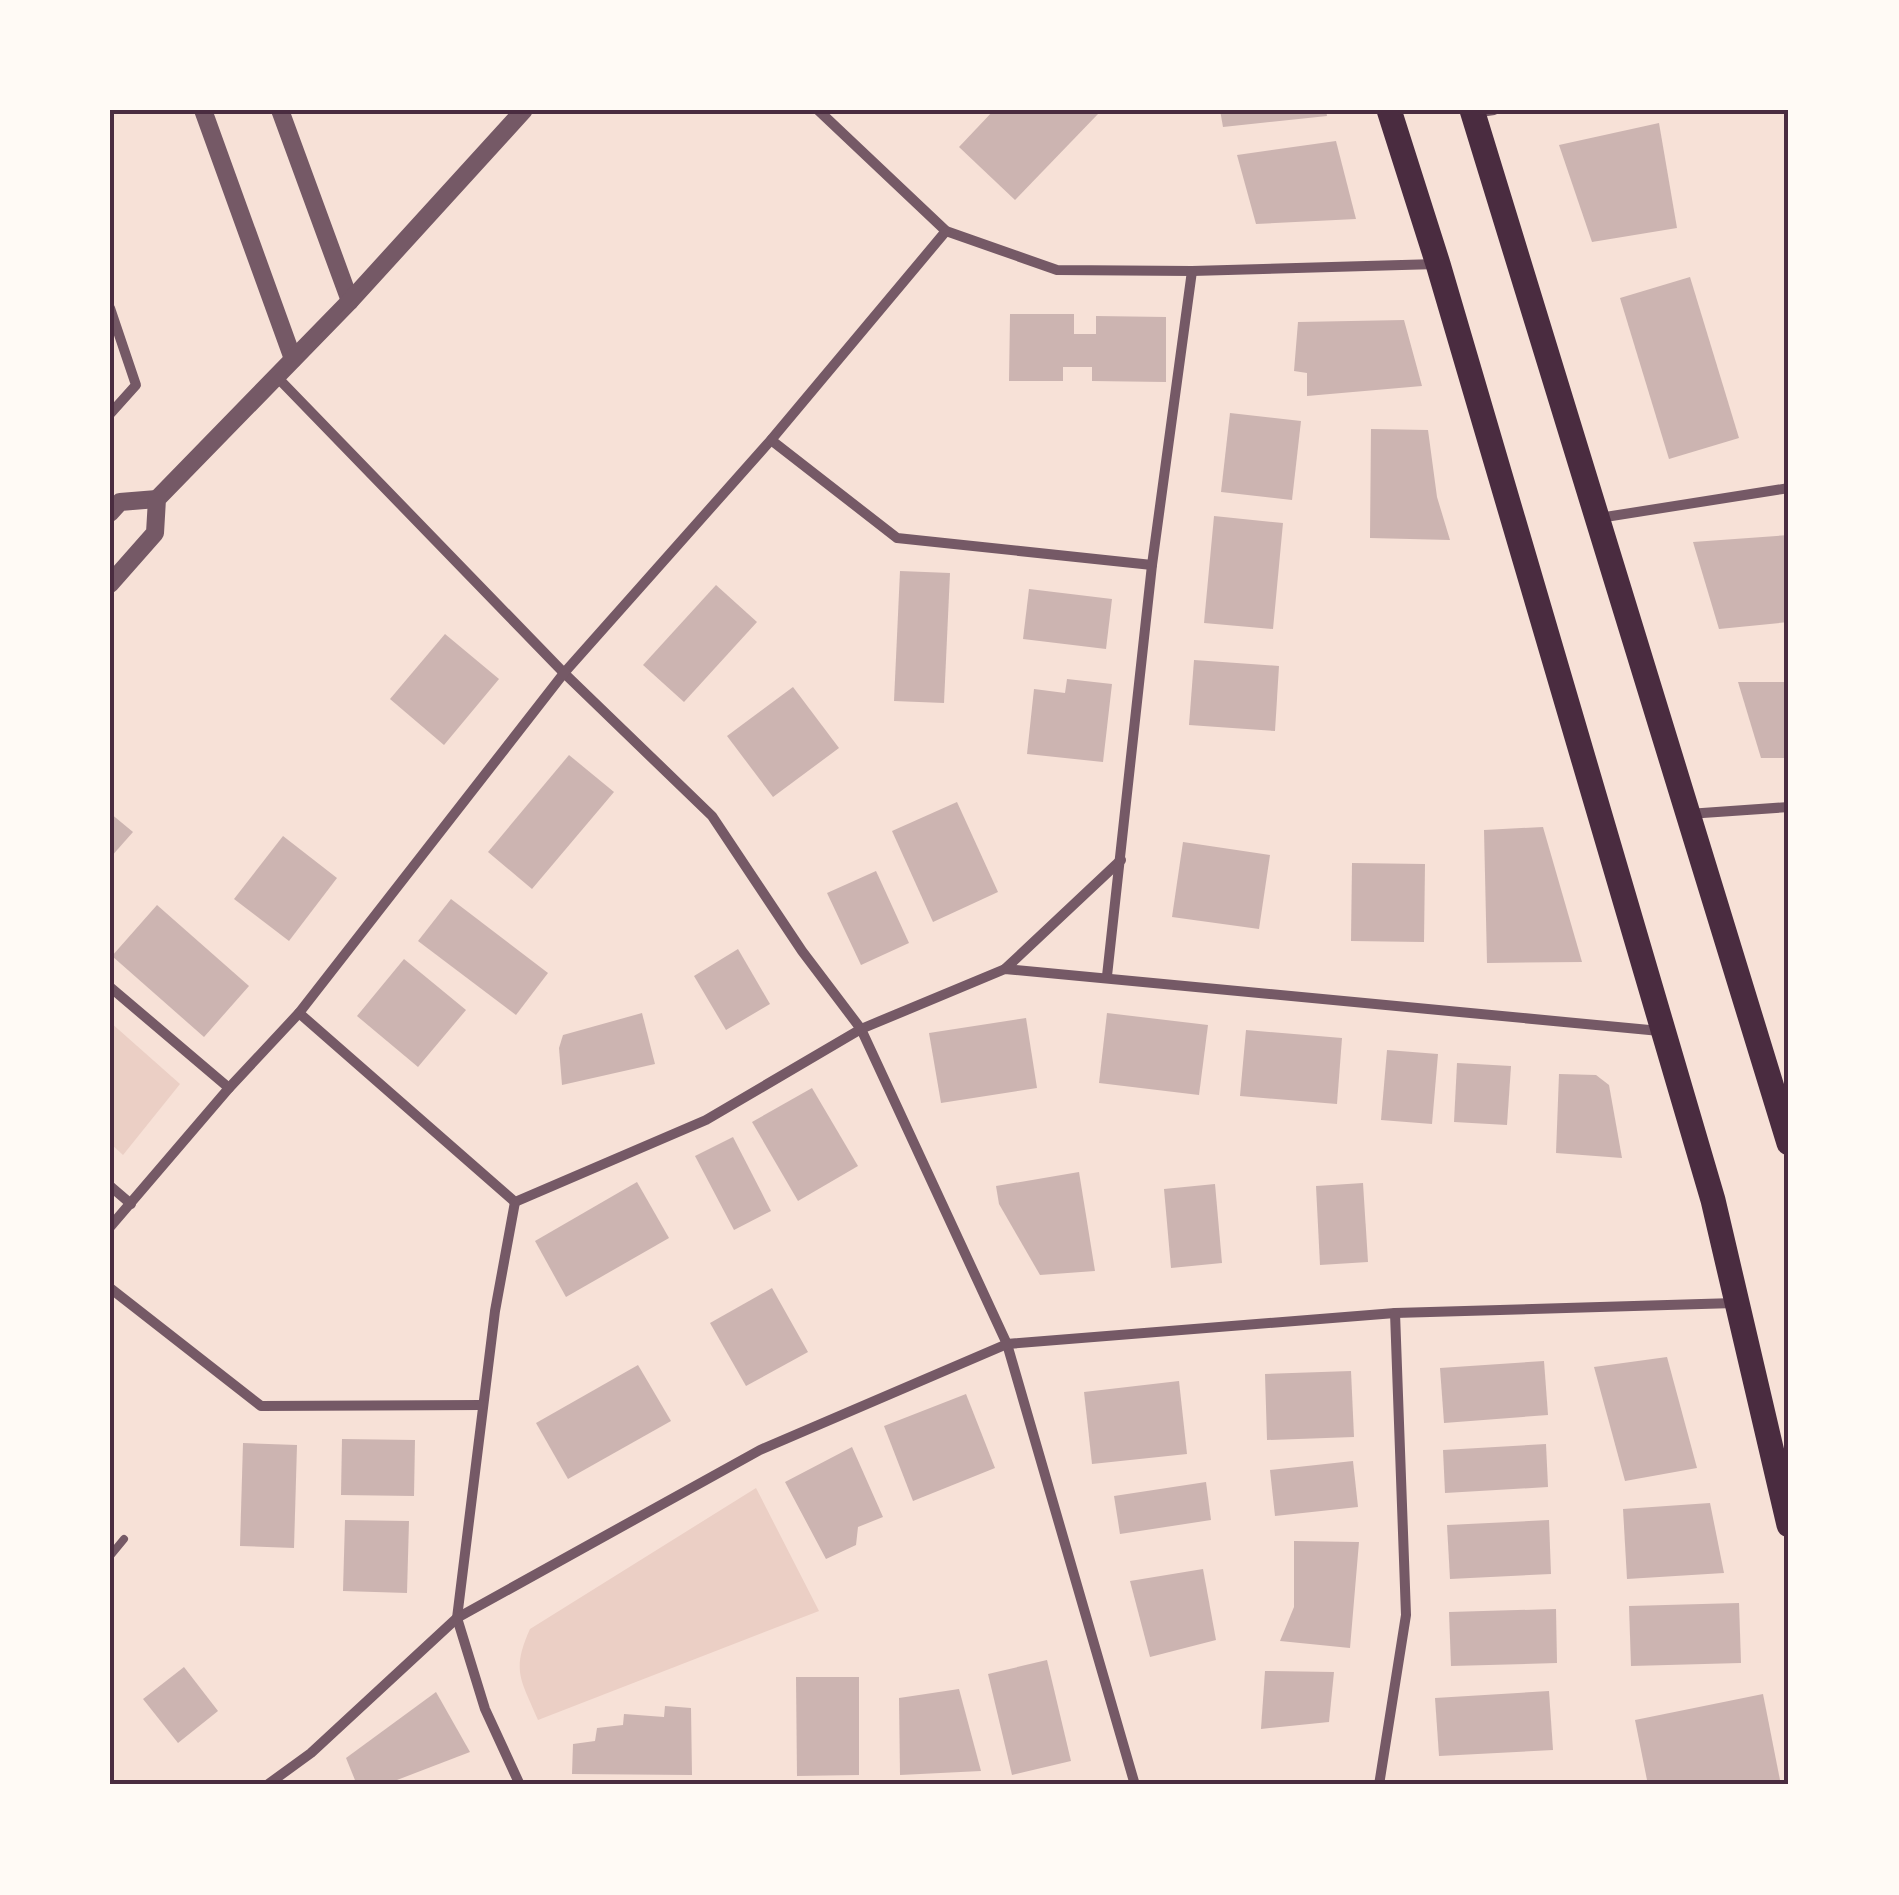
<svg xmlns="http://www.w3.org/2000/svg" width="1899" height="1895" font-family="Signika,sans-serif">
  <style>
    .green { fill: #ebcfc5 }
    .building { fill: #ccb4b1 }
    .lines { fill: none; stroke-linecap: round; stroke-linejoin: round }
    .service { stroke: #755966; stroke-width: 8 }
    .minor { stroke: #755966; stroke-width: 10 }
    .tertiary { stroke: #755966; stroke-width: 18 }
    .primary { stroke: #4a2c40; stroke-width: 25 }
    .neatline { fill: none; stroke: #4a2c40; stroke-width: 4 }
  </style>
  <rect width="100%" height="100%" fill="#f7e1d7"/>
  <g class="green">
    <path d="M 110,1022 L 180,1084 L 123,1155 L 110,1143 Z"/>
    <path d="M 756,1488 L 819,1611 L 538,1720 C 521,1680 511,1671 530,1629 Z"/>
  </g>
  <g class="building">
    <path d="M 994,110 L 1094,110 L 1098,114 L 1015,200 L 959,147 Z"/>
    <path d="M 1220,110 L 1326,110 L 1327,116 L 1223,127 Z"/>
    <path d="M 1659,123 L 1677,228 L 1592,242 L 1559,145 Z"/>
    <path d="M 1336,141 L 1356,219 L 1256,224 L 1237,155 Z"/>
    <path d="M 1690,277 L 1739,438 L 1669,459 L 1620,298 Z"/>
    <path d="M 1010,314 L 1074,314 L 1074,334 L 1096,334 L 1096,316 L 1166,317 L 1166,382 L 1092,381 L 1092,367 L 1063,367 L 1063,381 L 1009,381 Z"/>
    <path d="M 1404,320 L 1422,386 L 1307,396 L 1307,373 L 1294,371 L 1298,322 Z"/>
    <path d="M 1230,413 L 1301,421 L 1292,500 L 1221,492 Z"/>
    <path d="M 1371,429 L 1428,430 L 1437,497 L 1450,540 L 1370,538 Z"/>
    <path d="M 1214,516 L 1283,523 L 1273,629 L 1204,623 Z"/>
    <path d="M 1789,535 L 1789,622 L 1719,629 L 1693,542 Z"/>
    <path d="M 900,571 L 950,573 L 944,703 L 894,701 Z"/>
    <path d="M 716,585 L 757,622 L 684,702 L 643,665 Z"/>
    <path d="M 1029,589 L 1112,599 L 1106,649 L 1023,639 Z"/>
    <path d="M 445,634 L 499,679 L 444,745 L 390,699 Z"/>
    <path d="M 1194,660 L 1279,666 L 1275,731 L 1189,725 Z"/>
    <path d="M 1067,679 L 1112,684 L 1103,762 L 1027,754 L 1034,689 L 1065,693 Z"/>
    <path d="M 1738,682 L 1789,682 L 1789,758 L 1761,758 Z"/>
    <path d="M 793,687 L 839,748 L 773,797 L 727,736 Z"/>
    <path d="M 569,755 L 614,792 L 532,889 L 488,852 Z"/>
    <path d="M 957,802 L 998,892 L 933,922 L 892,831 Z"/>
    <path d="M 110,813 L 133,832 L 110,858 Z"/>
    <path d="M 1543,827 L 1582,962 L 1487,963 L 1484,830 Z"/>
    <path d="M 283,836 L 337,878 L 289,941 L 234,899 Z"/>
    <path d="M 1183,842 L 1270,855 L 1259,929 L 1172,917 Z"/>
    <path d="M 1352,863 L 1425,864 L 1424,942 L 1351,941 Z"/>
    <path d="M 876,871 L 909,943 L 861,965 L 827,893 Z"/>
    <path d="M 451,899 L 548,973 L 516,1015 L 418,941 Z"/>
    <path d="M 157,905 L 249,986 L 204,1037 L 112,956 Z"/>
    <path d="M 738,949 L 770,1004 L 726,1030 L 694,976 Z"/>
    <path d="M 404,959 L 466,1010 L 418,1067 L 357,1016 Z"/>
    <path d="M 642,1013 L 655,1064 L 562,1085 L 559,1048 L 563,1035 Z"/>
    <path d="M 1107,1013 L 1208,1025 L 1199,1095 L 1099,1083 Z"/>
    <path d="M 1026,1018 L 1037,1088 L 941,1103 L 929,1033 Z"/>
    <path d="M 1246,1030 L 1342,1038 L 1337,1104 L 1240,1096 Z"/>
    <path d="M 1387,1050 L 1438,1054 L 1432,1124 L 1381,1120 Z"/>
    <path d="M 1457,1063 L 1511,1066 L 1507,1125 L 1454,1122 Z"/>
    <path d="M 1559,1074 L 1596,1075 L 1609,1085 L 1622,1158 L 1556,1153 Z"/>
    <path d="M 812,1088 L 858,1166 L 798,1201 L 752,1122 Z"/>
    <path d="M 733,1137 L 771,1211 L 734,1230 L 695,1156 Z"/>
    <path d="M 1079,1172 L 1095,1271 L 1040,1275 L 999,1204 L 996,1186 Z"/>
    <path d="M 637,1182 L 669,1238 L 566,1297 L 535,1241 Z"/>
    <path d="M 1363,1183 L 1368,1262 L 1320,1265 L 1316,1186 Z"/>
    <path d="M 1215,1184 L 1222,1263 L 1171,1268 L 1164,1189 Z"/>
    <path d="M 772,1288 L 808,1352 L 746,1386 L 710,1323 Z"/>
    <path d="M 1667,1357 L 1697,1468 L 1625,1481 L 1594,1367 Z"/>
    <path d="M 1544,1361 L 1548,1415 L 1444,1423 L 1440,1368 Z"/>
    <path d="M 638,1365 L 671,1421 L 568,1479 L 536,1423 Z"/>
    <path d="M 1351,1371 L 1354,1437 L 1267,1440 L 1265,1374 Z"/>
    <path d="M 1179,1381 L 1187,1454 L 1092,1464 L 1084,1392 Z"/>
    <path d="M 966,1394 L 995,1468 L 913,1501 L 884,1426 Z"/>
    <path d="M 342,1439 L 415,1440 L 414,1496 L 341,1495 Z"/>
    <path d="M 243,1443 L 297,1445 L 294,1548 L 240,1546 Z"/>
    <path d="M 1546,1444 L 1548,1487 L 1445,1493 L 1443,1450 Z"/>
    <path d="M 852,1447 L 883,1517 L 858,1527 L 856,1545 L 826,1559 L 785,1482 Z"/>
    <path d="M 1353,1461 L 1358,1507 L 1275,1516 L 1270,1470 Z"/>
    <path d="M 1206,1482 L 1211,1520 L 1120,1534 L 1114,1496 Z"/>
    <path d="M 1710,1503 L 1724,1573 L 1627,1579 L 1623,1509 Z"/>
    <path d="M 345,1520 L 409,1521 L 407,1593 L 343,1591 Z"/>
    <path d="M 1549,1520 L 1551,1574 L 1450,1579 L 1447,1525 Z"/>
    <path d="M 1294,1541 L 1359,1542 L 1350,1648 L 1280,1641 L 1294,1607 Z"/>
    <path d="M 1203,1569 L 1216,1640 L 1150,1657 L 1130,1581 Z"/>
    <path d="M 1739,1603 L 1741,1663 L 1631,1666 L 1629,1606 Z"/>
    <path d="M 1556,1609 L 1557,1663 L 1451,1666 L 1449,1612 Z"/>
    <path d="M 1047,1660 L 1071,1761 L 1012,1775 L 988,1674 Z"/>
    <path d="M 184,1667 L 218,1711 L 178,1743 L 143,1699 Z"/>
    <path d="M 1265,1671 L 1334,1672 L 1329,1722 L 1261,1729 Z"/>
    <path d="M 796,1677 L 859,1677 L 859,1775 L 797,1776 Z"/>
    <path d="M 959,1689 L 981,1771 L 900,1775 L 899,1698 Z"/>
    <path d="M 1549,1691 L 1553,1750 L 1439,1756 L 1435,1698 Z"/>
    <path d="M 436,1692 L 470,1752 L 384,1785 L 357,1785 L 346,1758 Z"/>
    <path d="M 1763,1694 L 1781,1785 L 1648,1785 L 1635,1720 Z"/>
    <path d="M 665,1706 L 691,1708 L 692,1775 L 572,1774 L 573,1744 L 595,1741 L 597,1728 L 623,1725 L 624,1714 L 664,1717 Z"/>
  </g>
  <g class="lines">
    <path class="service" d="M 110,1556 L 124,1539"/>
    <g class="minor">
      <path d="M 818,110 L 946,231 L 1057,270 L 1192,271 L 1437,264"/>
      <path d="M 1474,113 L 1494,110"/>
      <path d="M 110,308 L 136,385 L 110,414"/>
      <path d="M 276,376 L 564,673 L 712,816 L 802,951 L 861,1029 L 1007,1344 L 1135,1785"/>
      <path d="M 771,440 L 897,538 L 1152,565"/>
      <path d="M 1599,518 L 1789,488"/>
      <path d="M 1688,814 L 1789,807"/>
      <path d="M 1005,969 L 1121,860"/>
      <path d="M 1107,976 L 1152,565 L 1192,271"/>
      <path d="M 110,987 L 229,1088"/>
      <path d="M 299,1013 L 515,1202 L 706,1120 L 861,1029 L 1005,969 L 1660,1031"/>
      <path d="M 110,1186 L 131,1204"/>
      <path d="M 515,1202 L 495,1311 L 457,1618 L 485,1709 L 520,1785"/>
      <path d="M 110,1227 L 229,1088 L 299,1013 L 564,673 L 771,440 L 946,231"/>
      <path d="M 110,1288 L 261,1406 L 482,1405"/>
      <path d="M 267,1785 L 311,1753 L 457,1618 L 760,1450 L 1007,1344 L 1395,1313 L 1735,1303"/>
      <path d="M 1379,1785 L 1406,1615 L 1395,1313"/>
    </g>
    <g class="tertiary">
      <path d="M 203,110 L 293,359"/>
      <path d="M 280,110 L 350,301"/>
      <path d="M 110,513 L 120,502 L 157,499"/>
      <path d="M 110,584 L 155,533 L 157,499 L 350,301 L 524,110"/>
    </g>
    <g class="primary">
      <path d="M 1389,110 L 1438,264 L 1713,1200 L 1789,1525"/>
      <path d="M 1472,110 L 1789,1143"/>
    </g>
  </g>
  <rect width="1899" height="1895" fill="none" stroke="#fffaf5" stroke-width="225"/>
  <rect x="112" y="112" width="1674" height="1670" class="neatline"/>
</svg>
